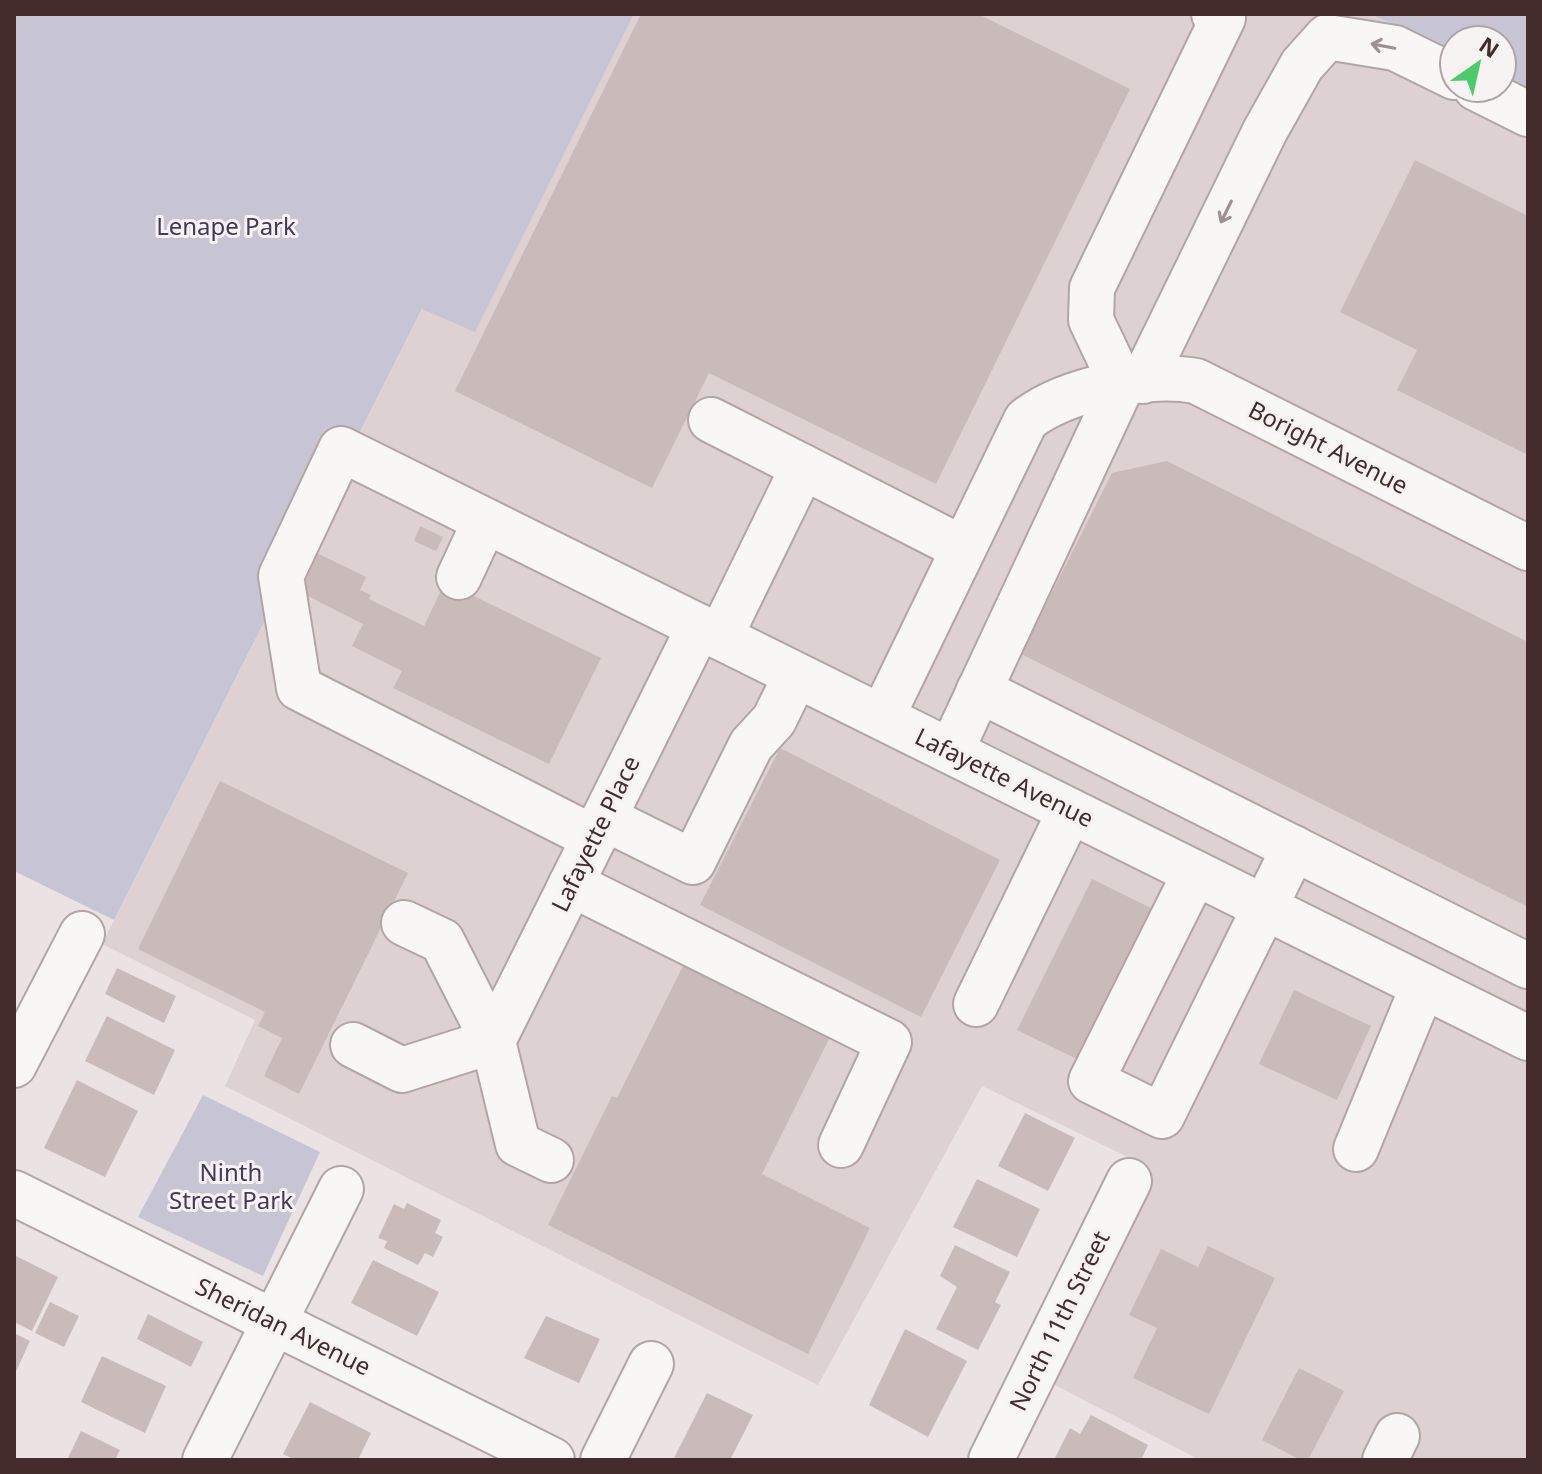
<svg xmlns="http://www.w3.org/2000/svg" width="1542" height="1474" font-family="'Noto Sans',sans-serif">
  <style>
    .built { fill: #ddd1d1 }
    .green { fill: #c7c5d4 }
    .building { fill: #c8bbba }
    .lines { fill: none; stroke-linecap: round; stroke-linejoin: round }
    .minor-casing { stroke: #b2a5a4; stroke-width: 48 }
    .minor { stroke: #f9f6f6; stroke-width: 44 }
    .oneway { stroke: #9e9190 }
    .labels { text-anchor: middle; stroke-width: 6; stroke-linejoin: round; paint-order: stroke }
    .park-label { font-size: 24px; fill: #41395e; stroke: #f8f3f3 }
    .street-label { font-size: 24px; fill: #432c2b; stroke: #f8f3f3 }
  </style>
  <rect width="100%" height="100%" fill="#ebe3e3"/>
  <path class="built" d="M 634,14 L 1371,14 L 1454,54 L 1454,88 L 1502,77 L 1528,89 L 1528,1460 L 1200,1460 L 1045,1380 L 1146,1166 L 982,1086 L 818,1385 L 225,1086 L 255,1020 L 102,944 L 423,308 L 475,331 Z"/>
  <g class="green">
    <path d="M 14,14 L 634,14 L 475,332 L 422,309 L 114,920 L 14,871 Z"/>
    <path d="M 1371,14 L 1528,14 L 1528,89 L 1502,77 L 1502,40 L 1454,40 L 1454,54 Z"/>
    <path d="M 203,1095 L 320,1152 L 263,1276 L 138,1217 Z"/>
  </g>
  <g class="building">
    <path d="M 641,14 L 978,14 L 1130,89 L 936,484 L 709,373 L 652,488 L 455,391 Z"/>
    <path d="M 1415,160 L 1528,216 L 1528,455 L 1397,390 L 1417,350 L 1340,312 Z"/>
    <path d="M 1167,461 L 1528,642 L 1528,907 L 1021,654 L 1112,473 Z"/>
    <path d="M 420,526 L 443,537 L 436,551 L 414,541 Z"/>
    <path d="M 317,553 L 366,577 L 360,590 L 371,595 L 369,599 L 424,626 L 445,582 L 601,658 L 549,764 L 393,688 L 402,671 L 352,646 L 363,624 L 298,591 Z"/>
    <path d="M 780,748 L 1000,860 L 921,1017 L 700,905 Z"/>
    <path d="M 220,781 L 408,873 L 299,1094 L 264,1076 L 282,1038 L 258,1026 L 265,1012 L 138,949 Z"/>
    <path d="M 1092,879 L 1155,910 L 1081,1061 L 1017,1030 Z"/>
    <path d="M 685,962 L 831,1035 L 762,1174 L 870,1228 L 808,1354 L 548,1225 L 612,1096 L 617,1098 Z"/>
    <path d="M 117,968 L 176,996 L 164,1023 L 105,994 Z"/>
    <path d="M 1294,990 L 1371,1026 L 1337,1100 L 1259,1064 Z"/>
    <path d="M 107,1016 L 175,1050 L 154,1095 L 85,1061 Z"/>
    <path d="M 77,1080 L 138,1111 L 105,1177 L 44,1148 Z"/>
    <path d="M 1025,1113 L 1075,1138 L 1048,1191 L 998,1166 Z"/>
    <path d="M 977,1179 L 1040,1209 L 1017,1257 L 953,1227 Z"/>
    <path d="M 407,1203 L 441,1220 L 435,1233 L 443,1237 L 433,1257 L 425,1253 L 418,1265 L 384,1248 L 387,1241 L 378,1238 L 394,1204 L 404,1209 Z"/>
    <path d="M 955,1245 L 1010,1272 L 995,1302 L 1001,1305 L 978,1350 L 936,1329 L 957,1287 L 940,1276 Z"/>
    <path d="M 1208,1246 L 1275,1278 L 1209,1414 L 1133,1378 L 1157,1328 L 1129,1315 L 1161,1249 L 1198,1267 Z"/>
    <path d="M 14,1255 L 58,1277 L 32,1331 L 14,1322 Z"/>
    <path d="M 373,1260 L 439,1292 L 417,1336 L 351,1303 Z"/>
    <path d="M 50,1302 L 79,1316 L 64,1347 L 35,1333 Z"/>
    <path d="M 148,1314 L 203,1342 L 191,1367 L 137,1339 Z"/>
    <path d="M 546,1316 L 600,1339 L 579,1383 L 524,1358 Z"/>
    <path d="M 905,1329 L 967,1361 L 928,1437 L 869,1405 Z"/>
    <path d="M 14,1333 L 30,1341 L 14,1376 Z"/>
    <path d="M 102,1356 L 166,1386 L 145,1433 L 81,1402 Z"/>
    <path d="M 1299,1368 L 1344,1391 L 1308,1460 L 1301,1460 L 1262,1440 Z"/>
    <path d="M 707,1393 L 753,1415 L 730,1460 L 673,1460 Z"/>
    <path d="M 310,1402 L 371,1433 L 358,1460 L 295,1460 L 283,1454 Z"/>
    <path d="M 1091,1415 L 1148,1445 L 1141,1460 L 1055,1458 L 1070,1428 L 1080,1434 Z"/>
    <path d="M 81,1431 L 120,1450 L 115,1460 L 67,1460 Z"/>
  </g>
  <g class="lines">
    <g class="minor-casing">
      <g id="minor">
        <path d="M 1476,88 L 1528,114"/>
        <path d="M 1143,381 L 1265,131 L 1302,65 L 1327,37 L 1395,48 L 1454,77"/>
        <path d="M 1122,385 L 1091,320 L 1092,288 L 1223,18 L 1214,14"/>
        <path d="M 711,420 L 962,548"/>
        <path d="M 459,577 L 485,521"/>
        <path d="M 720,637 L 803,467"/>
        <path d="M 979,690 L 1528,966"/>
        <path d="M 882,717 L 1026,420 C 1064,390 1147,372 1196,381 L 1528,548"/>
        <path d="M 951,751 L 1122,385"/>
        <path d="M 604,818 L 693,862 L 751,745 L 774,720 L 796,675"/>
        <path d="M 594,838 L 299,688 L 281,576 L 341,449 L 1528,1038"/>
        <path d="M 1195,873 L 1091,1081 L 1162,1116 L 1294,848"/>
        <path d="M 571,884 L 889,1042 L 841,1145"/>
        <path d="M 404,923 L 442,941 L 493,1041 L 518,1144 L 551,1160"/>
        <path d="M 976,1004 L 1070,811"/>
        <path d="M 493,1041 L 699,627"/>
        <path d="M 353,1045 L 402,1070 L 493,1041"/>
        <path d="M 14,1065 L 82,934"/>
        <path d="M 1356,1149 L 1423,986"/>
        <path d="M 14,1193 L 552,1460"/>
        <path d="M 205,1460 L 341,1189"/>
        <path d="M 603,1460 L 651,1364"/>
        <path d="M 991,1460 L 1129,1181"/>
        <path d="M 1385,1460 L 1397,1436"/>
      </g>
    </g>
    <use href="#minor" class="minor"/>
  </g>
  <defs><path id="oneway-shaft" d="M-6 0H5M1.5-3L5.5 0L1.5 3" fill="none" stroke-width="1.6" stroke-linecap="round" stroke-linejoin="round" transform="scale(2)"/></defs>
  <g class="oneway">
    <use href="#oneway-shaft" transform="translate(1383 46) rotate(-169)"/>
    <use href="#oneway-shaft" transform="translate(1226 212) rotate(116)"/>
  </g>
  <g class="labels">
    <g class="park-label">
      <text x="226" y="235">Lenape Park</text>
      <text x="231" y="1181">Ninth<tspan x="231" dy="28">Street Park</tspan></text>
    </g>
    <g class="street-label">
      <text transform="translate(1328 448) rotate(27)" y="8">Boright Avenue</text>
      <text transform="translate(1004 778) rotate(26)" y="8">Lafayette Avenue</text>
      <text transform="translate(596 834) rotate(-64)" y="8">Lafayette Place</text>
      <text transform="translate(1060 1321) rotate(-64)" y="8">North 11th Street</text>
      <text transform="translate(283 1327) rotate(26)" y="8">Sheridan Avenue</text>
    </g>
  </g>
  <rect width="1542" height="1474" fill="none" stroke="#432c2b" stroke-width="32"/>
  <g transform="translate(1478 64) rotate(34)"><circle r="38" fill="#f8f3f3" stroke="#b0a3a3" stroke-width="2"/>
  <path d="M0-6L14 30L0 20L-14 30Z" fill="#4dcb6c"/>
  <text y="-12" font-size="22" font-weight="bold" text-anchor="middle" fill="#432c2b">N</text>
  </g>
</svg>
